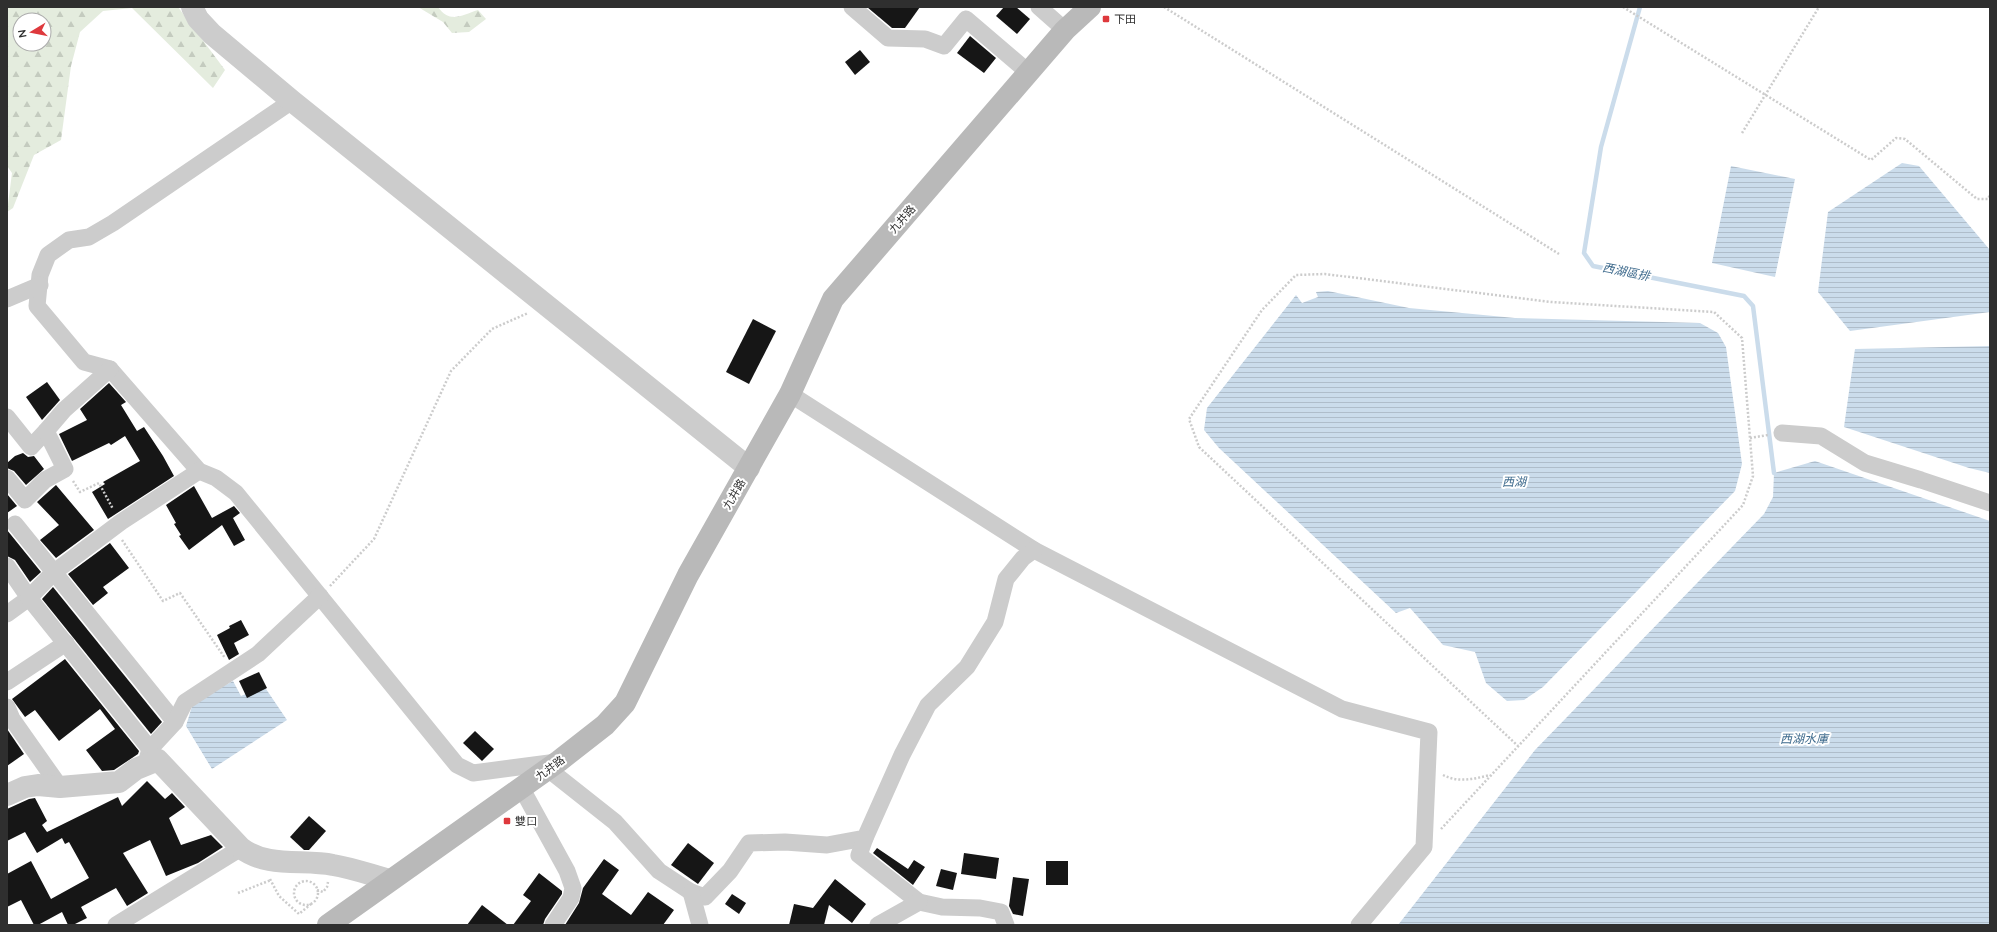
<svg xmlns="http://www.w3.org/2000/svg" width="1997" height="932" font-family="Quicksand,'Noto Sans TC',sans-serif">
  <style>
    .forest { fill: url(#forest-firs); fill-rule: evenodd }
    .water { fill: url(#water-rules) }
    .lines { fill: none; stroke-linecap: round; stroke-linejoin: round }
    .stream { stroke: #cbdceb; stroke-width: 4.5 }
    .building { fill: #161616 }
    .path { stroke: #ccc; stroke-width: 2.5; stroke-dasharray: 2 2; stroke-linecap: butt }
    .minor { stroke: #ccc; stroke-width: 17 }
    .tertiary { stroke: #ccc; stroke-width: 22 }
    .secondary { stroke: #b9b9b9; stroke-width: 22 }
    .poi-dot { fill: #de393d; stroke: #fff; stroke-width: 1.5 }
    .labels { text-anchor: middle; stroke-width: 4; stroke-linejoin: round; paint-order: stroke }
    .poi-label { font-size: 11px; fill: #2f2f2f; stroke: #fff; text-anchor: start }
    .street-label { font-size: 11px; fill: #2f2f2f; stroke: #fff }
    .water-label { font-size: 12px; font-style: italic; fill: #406c8e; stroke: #fff }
  </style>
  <defs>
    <pattern id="forest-firs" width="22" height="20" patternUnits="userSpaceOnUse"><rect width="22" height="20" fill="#e4ecde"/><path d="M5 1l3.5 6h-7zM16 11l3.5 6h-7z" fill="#c4cbbf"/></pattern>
    <pattern id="water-rules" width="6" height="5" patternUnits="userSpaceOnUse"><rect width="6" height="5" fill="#cbdceb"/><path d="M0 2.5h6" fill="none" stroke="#afbdca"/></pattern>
  </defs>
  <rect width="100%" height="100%" fill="#fff"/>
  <g class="forest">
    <path d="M 7,7 L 178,7 L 225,70 L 213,88 L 132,8 L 103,11 L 80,32 L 71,66 L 61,140 L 34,155 L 13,208 L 7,212 L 12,173 L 7,166 ZM 20,20 L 44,20 L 44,44 L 20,44 Z"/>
    <path d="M 418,7 L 438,7 C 450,24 462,15 478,10 L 486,19 L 469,32 L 452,33 L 443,22 Z"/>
  </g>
  <g class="water">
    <path d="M 1902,163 L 1919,166 L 1990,250 L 1990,312 L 1850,331 L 1818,292 L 1828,212 Z"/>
    <path d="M 1731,166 L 1795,179 L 1775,277 L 1712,263 Z"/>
    <path d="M 1328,291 L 1409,308 L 1515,318 L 1700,323 L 1718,333 L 1726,347 L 1742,464 L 1735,491 L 1543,687 L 1524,700 L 1507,701 L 1486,683 L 1475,652 L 1443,645 L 1410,608 L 1396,613 L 1219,448 L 1204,430 L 1207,408 L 1296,295 L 1302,303 L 1318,297 L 1316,292 Z"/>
    <path d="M 1990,346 L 1990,473 L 1969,468 L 1844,427 L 1855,349 Z"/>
    <path d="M 1815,461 L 1990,521 L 1990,925 L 1398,925 L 1535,750 L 1764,514 L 1773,497 L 1774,473 Z"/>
    <path d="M 233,681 L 241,696 L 264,686 L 287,720 L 212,769 L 186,726 L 193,703 Z"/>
  </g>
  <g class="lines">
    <path class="stream" d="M 1640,7 L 1601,147 L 1584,253 L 1593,266 L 1744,296 L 1753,306 L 1774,473"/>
  </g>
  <g class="building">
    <path d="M 867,7 L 920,7 L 905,28 L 892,28 Z"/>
    <path d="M 1004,7 L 1016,7 L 1030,19 L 1017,34 L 996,16 Z"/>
    <path d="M 970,36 L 996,58 L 984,73 L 957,53 Z"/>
    <path d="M 860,50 L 870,62 L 855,75 L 845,62 Z"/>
    <path d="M 753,319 L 776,331 L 749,384 L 726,372 Z"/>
    <path d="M 47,382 L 60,400 L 42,420 L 26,397 Z"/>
    <path d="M 109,383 L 126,402 L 121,405 L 137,431 L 144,427 L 163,456 L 174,476 L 108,519 L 92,492 L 105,484 L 103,482 L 140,461 L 125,436 L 111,445 L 109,443 L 72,461 L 59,434 L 87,420 L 80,409 Z"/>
    <path d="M 23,453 L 28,457 L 34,456 L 44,469 L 26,485 L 14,471 L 7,468 L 7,463 L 15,456 Z"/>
    <path d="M 56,485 L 94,530 L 56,558 L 40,540 L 59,525 L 37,502 Z"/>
    <path d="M 194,486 L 212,518 L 234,506 L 240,513 L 233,518 L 245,540 L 234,546 L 222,525 L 189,550 L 179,536 L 181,535 L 174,524 L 176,523 L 166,505 Z"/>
    <path d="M 7,494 L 17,506 L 7,513 Z"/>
    <path d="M 7,530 L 41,572 L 30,582 L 15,560 L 7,556 Z"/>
    <path d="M 110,543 L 129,568 L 103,587 L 108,593 L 93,605 L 68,574 Z"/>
    <path d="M 53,587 L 162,722 L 151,734 L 42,599 Z"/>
    <path d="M 241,620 L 249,635 L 234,643 L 239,654 L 229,660 L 217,635 L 230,628 L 229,626 Z"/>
    <path d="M 65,659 L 139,751 L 138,754 L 114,770 L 102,771 L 86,750 L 115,729 L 100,709 L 59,741 L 35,710 L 25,717 L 12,699 Z"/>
    <path d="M 259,672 L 267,688 L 247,698 L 239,681 Z"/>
    <path d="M 7,729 L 24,754 L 7,766 Z"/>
    <path d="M 475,731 L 494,749 L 482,761 L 463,743 Z"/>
    <path d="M 147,781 L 165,799 L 172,793 L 185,807 L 169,818 L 181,845 L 211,835 L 223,847 L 198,863 L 166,876 L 150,840 L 123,853 L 148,893 L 127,906 L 116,888 L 81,907 L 87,918 L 73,925 L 68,925 L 62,912 L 38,925 L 34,925 L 21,900 L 7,907 L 7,874 L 31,861 L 51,899 L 89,878 L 69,842 L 65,844 L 62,838 L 37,853 L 25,832 L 7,841 L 7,809 L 29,799 L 35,798 L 47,821 L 42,825 L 47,832 L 118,797 L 122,806 Z"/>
    <path d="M 309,816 L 326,831 L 309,850 L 304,850 L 290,837 Z"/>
    <path d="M 688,843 L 714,863 L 698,884 L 671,865 Z"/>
    <path d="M 877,848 L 908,869 L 914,860 L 925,867 L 913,885 L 873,853 Z"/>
    <path d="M 964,853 L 999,858 L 996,879 L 961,874 Z"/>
    <path d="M 604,859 L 619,870 L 602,894 L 631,915 L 648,892 L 674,910 L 663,925 L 565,925 L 579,903 L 583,888 Z"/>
    <rect x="1046" y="861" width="22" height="24"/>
    <path d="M 941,869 L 957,873 L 953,890 L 936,886 Z"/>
    <path d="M 539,873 L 562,891 L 562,894 L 545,919 L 543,925 L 513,925 L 531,901 L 523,895 Z"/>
    <path d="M 1013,877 L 1029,879 L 1023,916 L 1013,914 L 1009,906 Z"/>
    <path d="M 835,879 L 866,904 L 852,923 L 829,905 L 824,925 L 789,925 L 794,904 L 813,908 Z"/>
    <path d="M 732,894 L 746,903 L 739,914 L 725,904 Z"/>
    <path d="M 482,905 L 508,925 L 467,925 Z"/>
  </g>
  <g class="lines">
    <g class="path">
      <path d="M 1164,7 L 1559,254"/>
      <path d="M 1623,7 L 1871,160 L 1896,138 L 1905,139 L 1977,199 L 1988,199 L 1990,195"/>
      <path d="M 1742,133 L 1819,7"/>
      <path d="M 1750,438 L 1768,435"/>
      <path d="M 73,481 L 80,492 L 99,483 L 113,509"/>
      <path d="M 122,540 L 163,601 L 180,593 L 225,658"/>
      <path d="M 330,586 L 374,539 L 451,371 L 492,329 L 528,313"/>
      <path d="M 1443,775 C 1458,783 1474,779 1490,775"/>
      <path d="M 1441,829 L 1743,505 L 1753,476 L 1742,338 L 1714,312 L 1551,302 L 1325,274 L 1296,275 L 1262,310 L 1189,419 L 1199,447 L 1518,746"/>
      <path d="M 270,879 L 279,896 L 299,914 L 311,904"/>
      <circle cx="306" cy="893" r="12"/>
      <path d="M 317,890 L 323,892 L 327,887 L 328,882"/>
      <path d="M 238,893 L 271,880"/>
    </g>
    <g class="minor">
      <path d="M 852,7 L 888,38 L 925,39 L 944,46 L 966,19 L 1028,72"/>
      <path d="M 1039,7 L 1065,30"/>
      <path d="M 292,101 L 113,223 L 89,237 L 69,240 L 48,255 L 40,275 L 37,306 L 84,362 L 110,369 L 199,471 L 216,478 L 236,493 L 457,765 L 473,773 L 557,762"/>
      <path d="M 7,299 L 40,285"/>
      <path d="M 790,394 L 1034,550 L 1342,709 L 1429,732 L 1424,847 L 1359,925"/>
      <path d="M 7,417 L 31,447 L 46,431"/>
      <path d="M 1782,433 L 1821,436 L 1865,463 L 1921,480 L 1990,503"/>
      <path d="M 7,478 L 25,500 L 45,480 L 65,469 L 46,431 L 64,410 L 110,369"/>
      <path d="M 15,524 L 175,722"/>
      <path d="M 7,566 L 29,598 L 7,614"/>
      <path d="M 7,682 L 66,643"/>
      <path d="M 7,707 L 12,719 L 60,787"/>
      <path d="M 150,749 L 29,598 L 53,573 L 121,522 L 199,471"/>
      <path d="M 147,760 L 150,749 L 175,722 L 185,702 L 258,654 L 320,596"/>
      <path d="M 548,769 L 615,822 L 659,871 L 691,892 L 705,897 L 730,871 L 749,843 L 785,842 L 827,845 L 865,838 L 902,755 L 928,705 L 967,667 L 995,622 L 1006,579 L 1023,558 L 1034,550"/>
      <path d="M 522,789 L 567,871 L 573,888 L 571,898 L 553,925"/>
      <path d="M 865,838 L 859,855 L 919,902 L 942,907 L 980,908 L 1001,912 L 1006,925"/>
      <path d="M 691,892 L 700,925"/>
      <path d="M 116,925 L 241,848"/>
      <path d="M 878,925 L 919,902"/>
    </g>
    <g class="tertiary">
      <path d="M 192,7 L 198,19 L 212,34 L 292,101 L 749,468"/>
      <path d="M 7,795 L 25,787 L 38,785 L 60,787 L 119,782 L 136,769 L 158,760 L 241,848 C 267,868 303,859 333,865 C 352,868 371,875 390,880"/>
    </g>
    <path class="secondary" d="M 328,925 L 559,761 L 605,725 L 625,703 L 688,575 L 790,394 L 833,299 L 1065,30 L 1090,7"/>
  </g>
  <g class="poi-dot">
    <rect x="1102" y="15" width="8" height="8" rx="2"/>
    <rect x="503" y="817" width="8" height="8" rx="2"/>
  </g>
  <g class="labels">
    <g class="poi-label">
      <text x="1114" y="23">下田</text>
      <text x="515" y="825">雙口</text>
    </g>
    <g class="street-label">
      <text transform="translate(902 219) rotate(-49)" y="4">九井路</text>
      <text transform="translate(734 494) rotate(-60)" y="4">九井路</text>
      <text transform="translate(550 768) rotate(-37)" y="4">九井路</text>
    </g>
    <g class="water-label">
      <text transform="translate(1626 272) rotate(11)" y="4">西湖區排</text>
      <text x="1514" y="486">西湖</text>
      <text x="1804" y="743">西湖水庫</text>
    </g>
  </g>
  <rect width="1997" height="932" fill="none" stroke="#2f2f2f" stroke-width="16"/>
  <g transform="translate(32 32) rotate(260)"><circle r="19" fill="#ffffff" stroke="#acacac"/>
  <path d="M0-3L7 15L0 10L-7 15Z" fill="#de393d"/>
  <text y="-6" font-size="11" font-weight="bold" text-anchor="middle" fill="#2f2f2f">N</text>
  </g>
</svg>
